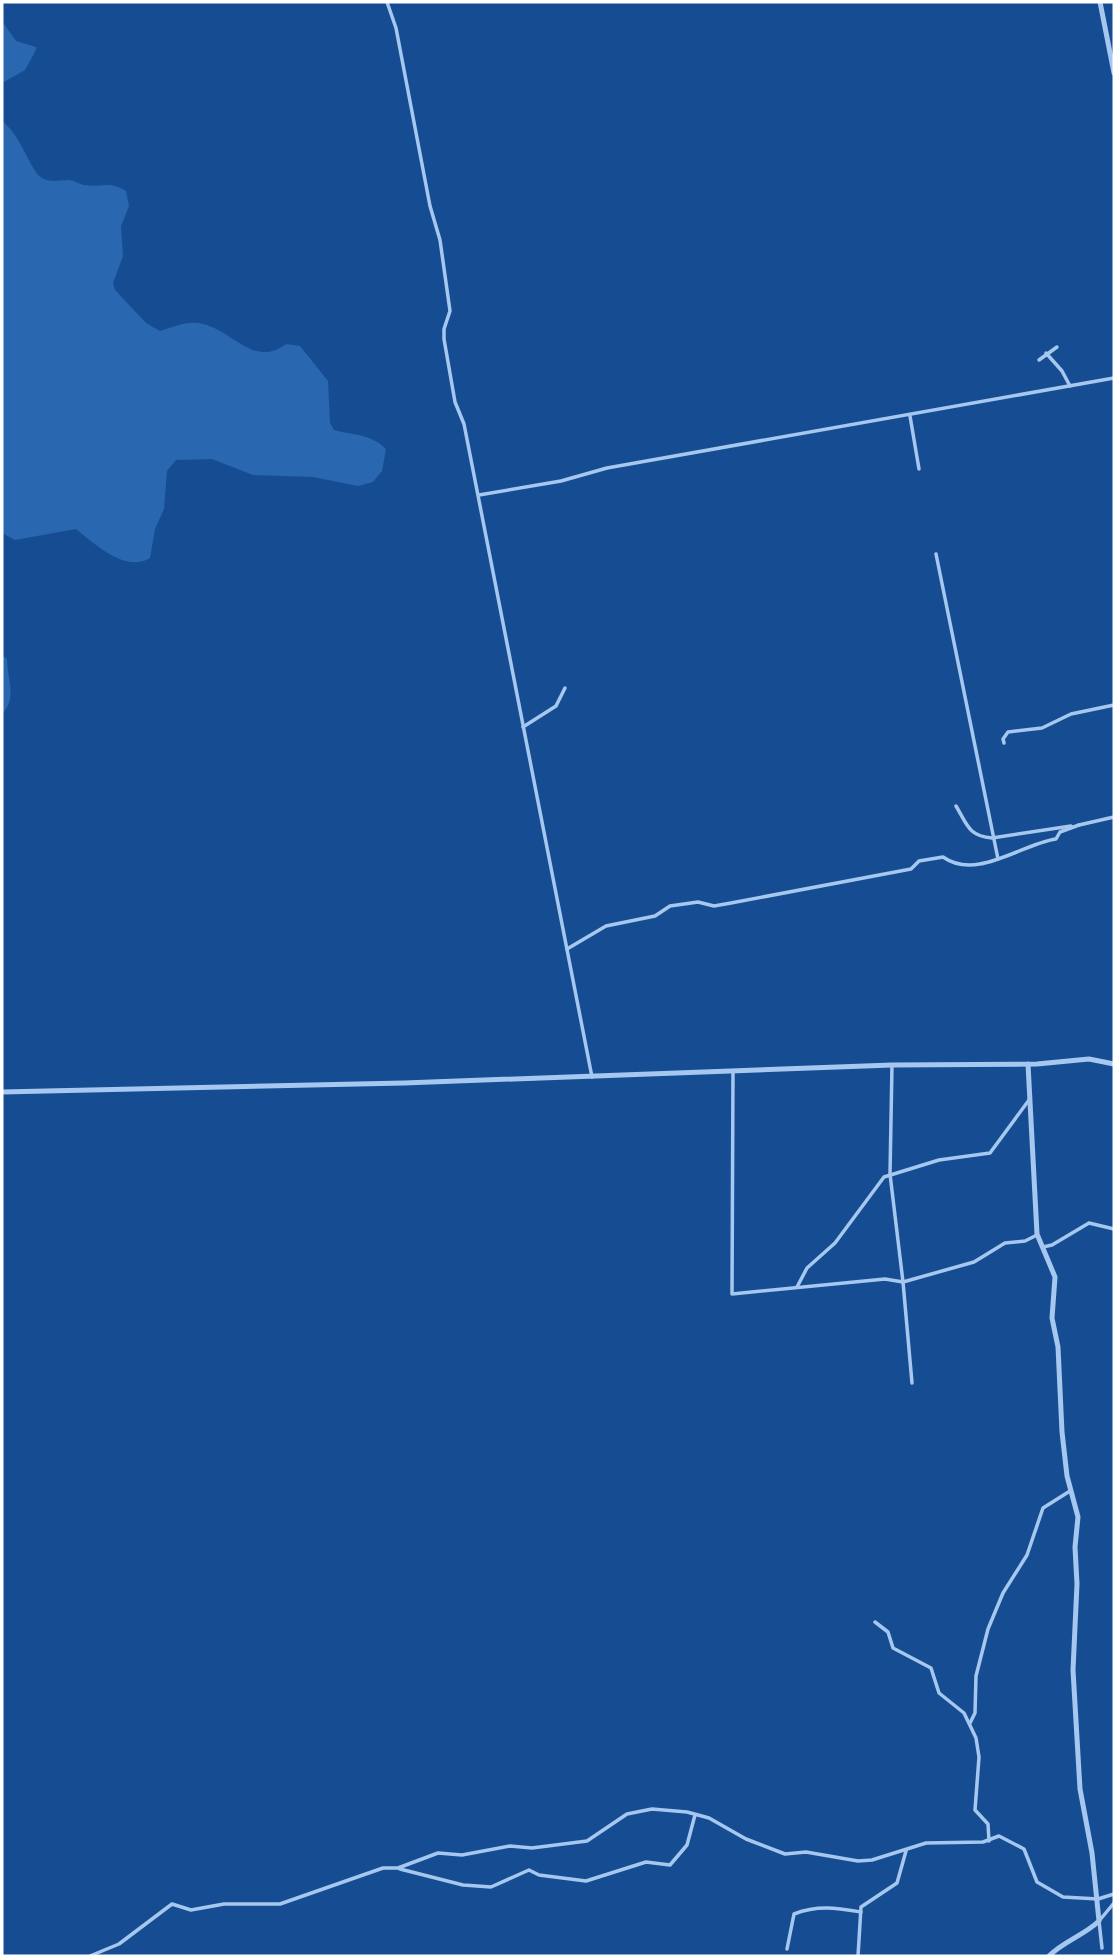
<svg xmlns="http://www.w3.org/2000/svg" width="1116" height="1958" font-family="'DejaVu Sans',sans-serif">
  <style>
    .green { fill: #2967b0 }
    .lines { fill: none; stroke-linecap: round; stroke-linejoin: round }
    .minor { stroke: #a5c7f0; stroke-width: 3.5 }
    .tertiary { stroke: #a5c7f0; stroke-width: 5 }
  </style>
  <rect width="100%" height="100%" fill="#164d92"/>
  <g class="green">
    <path d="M 2,21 L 16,41 L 36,47 L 36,50 L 25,70 L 2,83 Z"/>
    <path d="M 2,121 C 22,136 30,171 42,178 C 51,183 59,180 68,180 C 74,180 79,184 84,185 C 103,188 108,180 126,191 L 129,206 L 121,226 L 123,256 L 113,283 L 115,290 L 146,323 L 160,331 C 174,327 188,320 203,324 C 235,332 254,368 286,344 L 300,346 L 328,381 L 330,423 L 334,430 C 354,436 370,433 386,449 L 382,471 L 373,482 L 358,486 L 313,477 L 253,475 L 212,459 L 176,460 L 167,471 L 164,509 L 155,529 L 150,558 C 125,573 95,544 76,529 L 15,540 L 2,533 Z"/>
    <path d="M 2,655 L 7,659 C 7,679 18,698 2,714 Z"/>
  </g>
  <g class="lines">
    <g class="minor">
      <path d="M 387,2 L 396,28 L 430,206 L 440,240 L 450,311 L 444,329 L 444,339 L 455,402 L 464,424 L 592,1077"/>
      <path d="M 1046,353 L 1062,371 L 1070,386"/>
      <path d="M 1039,360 L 1057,347"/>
      <path d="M 910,416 L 919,469"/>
      <path d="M 479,495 L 561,481 L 607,468 L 1114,378"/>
      <path d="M 936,554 L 998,859"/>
      <path d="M 523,727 L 556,706 L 565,688"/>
      <path d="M 1004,743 L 1003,739 L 1008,732 L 1042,728 L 1071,714 L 1114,705"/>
      <path d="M 956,806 C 967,824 968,836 992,838 L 1071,826"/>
      <path d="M 1079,825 L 1114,817"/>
      <path d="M 567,949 L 606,926 L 655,916 L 670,906 L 698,902 L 714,906 L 731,903 L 911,869 L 919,861 L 943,857 C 977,881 1021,844 1056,839 L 1060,832 L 1079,825"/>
      <path d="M 733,1071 L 732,1294 L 885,1279 L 903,1282 L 890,1174 L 892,1065"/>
      <path d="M 1043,1247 L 1052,1245 L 1089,1223 L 1114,1229"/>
      <path d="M 797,1287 L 807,1268 L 835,1243 L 884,1177 L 939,1160 L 990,1153 L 1029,1100"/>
      <path d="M 912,1383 L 903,1282 L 974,1262 L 1005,1243 L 1025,1241 L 1037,1235"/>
      <path d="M 875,1622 L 888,1632 L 893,1648 L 931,1668 L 939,1693 L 964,1713 L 976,1738 L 979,1757 L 975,1810 L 988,1824 L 989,1841"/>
      <path d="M 970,1723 L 975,1713 L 976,1676 L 988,1629 L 1003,1593 L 1027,1555 L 1043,1508 L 1070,1491"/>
      <path d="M 400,1869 L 463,1885 L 491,1887 L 529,1870 L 539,1875 L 586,1881 L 646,1862 L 670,1865 L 687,1845 L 695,1815"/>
      <path d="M 1102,1948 L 1099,1921 L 1114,1903"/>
      <path d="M 787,1949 L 794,1914 C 818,1905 836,1908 861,1912"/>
      <path d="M 90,1956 L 119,1944 L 172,1904 L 191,1910 L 224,1904 L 280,1904 L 383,1868 L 398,1868 L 438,1853 L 462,1855 L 510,1846 L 532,1848 L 587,1841 L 627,1814 L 652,1809 L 687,1812 L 709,1818 L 746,1839 L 785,1854 L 806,1852 L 858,1861 L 872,1860 L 926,1843 L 983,1842 L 999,1836 L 1024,1849 L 1037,1882 L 1063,1897 L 1098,1899 L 1114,1894"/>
      <path d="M 858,1956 L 861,1907 L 897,1883 L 906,1851"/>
    </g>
    <g class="tertiary">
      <path d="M 1100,2 L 1114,73"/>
      <path d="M 1028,1064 L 1037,1234 L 1055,1277 L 1052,1318 L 1058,1347 L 1062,1432 L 1067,1476 L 1078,1517 L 1075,1547 L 1077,1584 L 1073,1670 L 1080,1789 L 1092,1853 L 1099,1921 C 1083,1936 1064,1941 1049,1956"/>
      <path d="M 2,1092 L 404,1083 L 892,1065 L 1037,1064 L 1089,1059 L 1114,1064"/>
    </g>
  </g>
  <rect width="1116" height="1958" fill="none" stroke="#ffffff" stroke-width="7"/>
</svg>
